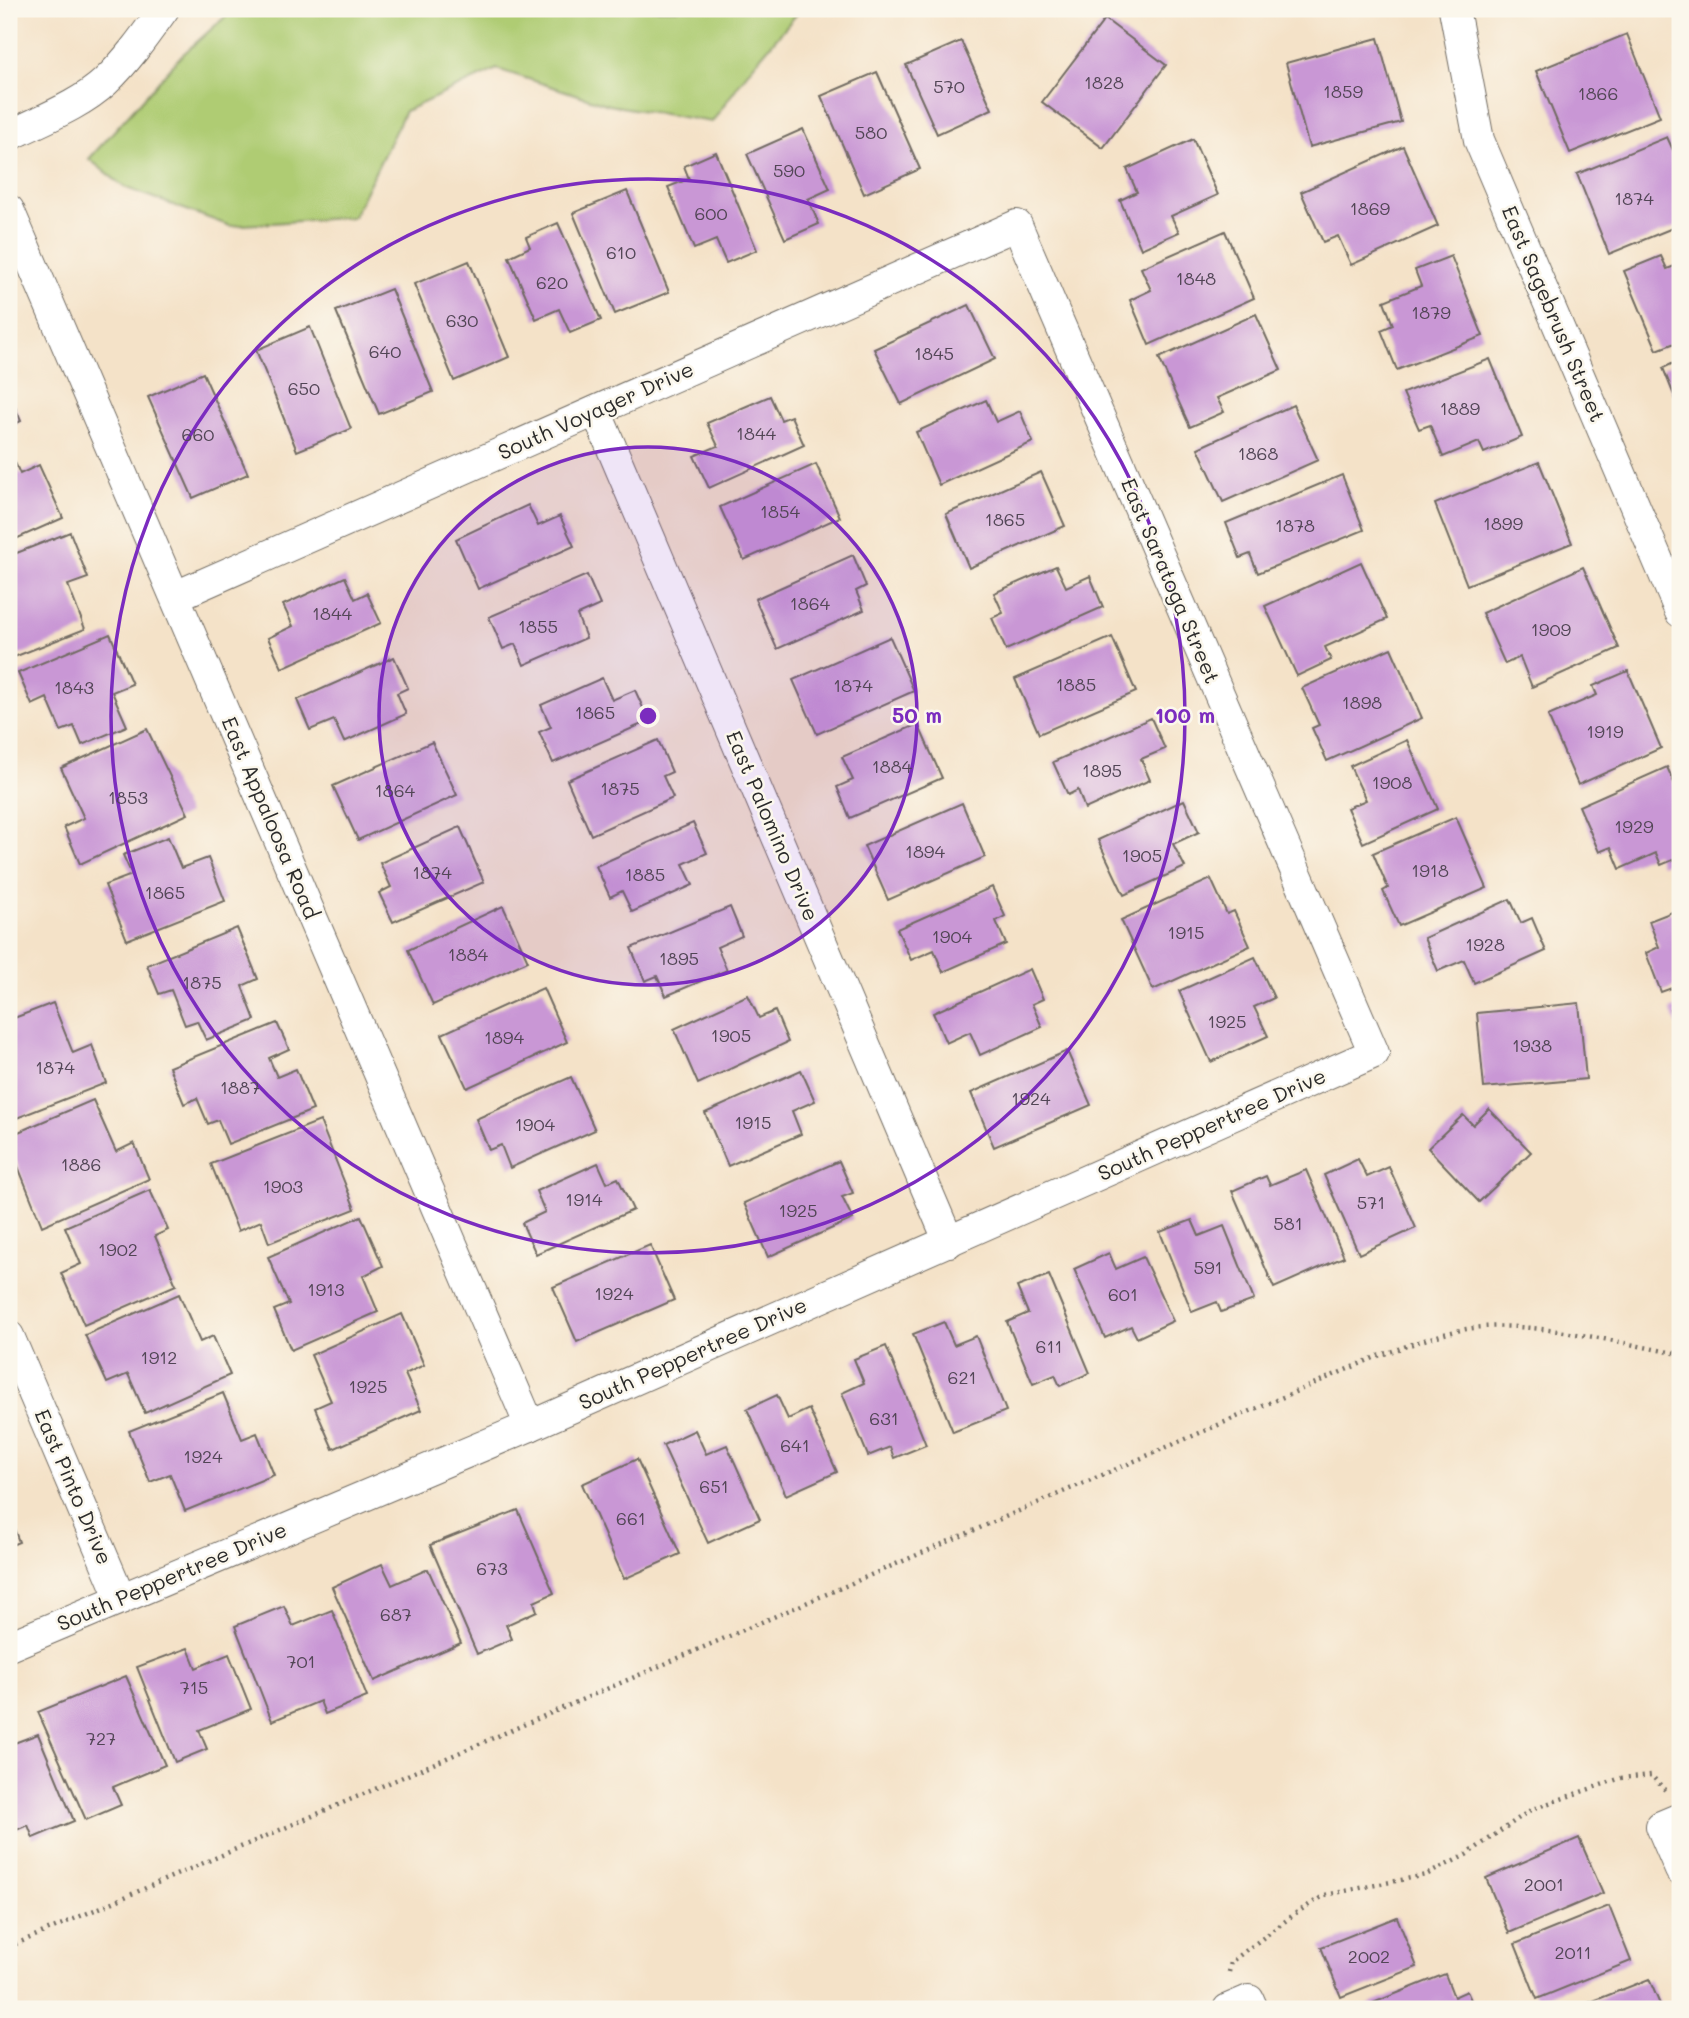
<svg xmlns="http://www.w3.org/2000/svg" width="1689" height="2018" font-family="Mali,sans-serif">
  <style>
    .green { fill: #afcc73; stroke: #6d7c4f; stroke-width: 2 }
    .building { fill: #c997d5 }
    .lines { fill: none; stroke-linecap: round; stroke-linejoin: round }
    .street-casing { stroke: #716b62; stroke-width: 32 }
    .path { stroke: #716b62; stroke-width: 4.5; stroke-dasharray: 2 5; stroke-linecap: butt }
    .street { stroke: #fff; stroke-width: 30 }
    .ring { fill: none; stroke: #7b2cbf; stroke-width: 3.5 }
    .labels { text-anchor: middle; stroke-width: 5; stroke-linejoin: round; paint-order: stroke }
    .number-label { font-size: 18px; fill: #524656 }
    .street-label { font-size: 21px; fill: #2b2b2b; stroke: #fbf7ec }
    .centre { fill: #7b2cbf; stroke: #fbf7ec; stroke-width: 3.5 }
    .ring-label { font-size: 21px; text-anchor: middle; font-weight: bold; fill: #7b2cbf; stroke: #fbf7ec; stroke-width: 5; stroke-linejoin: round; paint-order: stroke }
  </style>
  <rect width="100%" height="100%" fill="#fbf7ec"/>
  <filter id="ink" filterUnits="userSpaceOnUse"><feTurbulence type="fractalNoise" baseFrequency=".0143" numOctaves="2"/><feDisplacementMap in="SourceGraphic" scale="14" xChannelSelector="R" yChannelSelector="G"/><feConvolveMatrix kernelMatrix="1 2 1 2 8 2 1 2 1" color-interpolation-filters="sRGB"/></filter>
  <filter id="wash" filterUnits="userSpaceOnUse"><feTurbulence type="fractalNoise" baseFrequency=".00686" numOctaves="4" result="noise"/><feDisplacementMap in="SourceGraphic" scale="28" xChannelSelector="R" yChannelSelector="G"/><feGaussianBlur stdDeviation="1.57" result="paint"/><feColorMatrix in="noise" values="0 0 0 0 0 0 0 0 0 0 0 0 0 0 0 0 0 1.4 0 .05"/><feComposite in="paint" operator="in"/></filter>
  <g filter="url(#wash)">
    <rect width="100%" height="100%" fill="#f4e2c8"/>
    <path class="green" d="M 234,9 L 801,9 L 750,69 L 712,122 L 609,105 L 497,69 L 405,111 L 353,217 L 230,226 L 124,187 L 89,159 L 181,56 Z"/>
    <g id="blocks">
      <g class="building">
        <path d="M 1105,19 L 1166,65 L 1103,148 L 1042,102 Z"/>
        <path d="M 1627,34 L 1660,117 L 1570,153 L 1536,71 Z"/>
        <path d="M 1378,38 L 1401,122 L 1309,147 L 1286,63 Z"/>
        <path d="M 961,41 L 992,109 L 937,134 L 906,65 Z"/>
        <path d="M 877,72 L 920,169 L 864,194 L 821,96 Z"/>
        <path d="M 803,129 L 830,189 L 808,199 L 819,224 L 785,239 L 747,154 Z"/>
        <path d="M 1667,137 L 1680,165 L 1680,225 L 1609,254 L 1577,174 Z"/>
        <path d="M 1193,139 L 1218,195 L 1171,216 L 1179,232 L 1141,249 L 1120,200 L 1137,192 L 1127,169 Z"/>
        <path d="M 1403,146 L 1438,226 L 1351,265 L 1338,236 L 1323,242 L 1301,192 Z"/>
        <path d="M 716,152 L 757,250 L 726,263 L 716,240 L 694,249 L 668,187 L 689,179 L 684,166 Z"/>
        <path d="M 627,191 L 669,292 L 615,314 L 573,213 Z"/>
        <path d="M 558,223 L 601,320 L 570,333 L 559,309 L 536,319 L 509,257 L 530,247 L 526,237 Z"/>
        <path d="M 1225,231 L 1254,298 L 1149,345 L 1130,300 L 1151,290 L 1141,268 Z"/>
        <path d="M 1451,256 L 1483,336 L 1397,370 L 1381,330 L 1393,325 L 1384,301 L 1421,286 L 1415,270 Z"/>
        <path d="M 1661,256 L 1667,269 L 1680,264 L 1680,341 L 1657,350 L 1624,271 Z"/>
        <path d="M 469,261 L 509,357 L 454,381 L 414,284 Z"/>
        <path d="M 391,289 L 433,392 L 379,414 L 336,311 Z"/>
        <path d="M 969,305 L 995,359 L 901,404 L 874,349 Z"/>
        <path d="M 1256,314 L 1281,370 L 1217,398 L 1224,412 L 1190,427 L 1159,358 Z"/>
        <path d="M 310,327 L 351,429 L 297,451 L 256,350 Z"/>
        <path d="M 1490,359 L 1522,437 L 1484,453 L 1479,442 L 1443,457 L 1430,425 L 1419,429 L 1403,393 Z"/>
        <path d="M 1680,360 L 1680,410 L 1663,368 Z"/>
        <path d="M 203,373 L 248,474 L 193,498 L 148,397 Z"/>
        <path d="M 9,393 L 21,421 L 9,427 Z"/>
        <path d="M 770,396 L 781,420 L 791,416 L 804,445 L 709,488 L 694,456 L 718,446 L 707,423 Z"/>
        <path d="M 986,400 L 996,422 L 1020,411 L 1033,442 L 939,485 L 916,432 Z"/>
        <path d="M 1293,405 L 1318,460 L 1223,502 L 1198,448 Z"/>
        <path d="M 9,449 L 20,474 L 39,465 L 63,518 L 9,542 Z"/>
        <path d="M 1539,462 L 1572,543 L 1467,585 L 1435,504 Z"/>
        <path d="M 816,464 L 840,517 L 744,560 L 720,507 Z"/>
        <path d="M 1041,472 L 1065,526 L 969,568 L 946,514 Z"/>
        <path d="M 1342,475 L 1364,530 L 1258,573 L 1250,554 L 1240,558 L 1226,523 Z"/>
        <path d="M 528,505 L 538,526 L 560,516 L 574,546 L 478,589 L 456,539 Z"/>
        <path d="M 70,532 L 88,578 L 68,585 L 85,629 L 9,659 L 9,556 Z"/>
        <path d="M 853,555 L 866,586 L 856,591 L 864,610 L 777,649 L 755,599 Z"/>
        <path d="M 1361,562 L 1387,619 L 1325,647 L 1331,660 L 1297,676 L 1265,606 Z"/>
        <path d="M 1056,566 L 1066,587 L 1090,576 L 1103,607 L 1006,650 L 992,618 L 1003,613 L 994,593 Z"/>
        <path d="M 1583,567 L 1619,648 L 1532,687 L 1520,657 L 1505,664 L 1482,613 Z"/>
        <path d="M 587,575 L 600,605 L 577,615 L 586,638 L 524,665 L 515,644 L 503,649 L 489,617 Z"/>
        <path d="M 345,577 L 355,599 L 367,593 L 381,623 L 282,668 L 268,638 L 293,626 L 283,605 Z"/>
        <path d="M 110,634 L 132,684 L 112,692 L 127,726 L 82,745 L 74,726 L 61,731 L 47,698 L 32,705 L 18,673 Z"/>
        <path d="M 890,637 L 914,691 L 817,734 L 793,680 Z"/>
        <path d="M 1112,637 L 1136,692 L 1039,734 L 1015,679 Z"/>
        <path d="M 1391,648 L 1422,718 L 1327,761 L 1312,728 L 1319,725 L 1302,688 Z"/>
        <path d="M 394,657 L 408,688 L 397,693 L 406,714 L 344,742 L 334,720 L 310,730 L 297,700 Z"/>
        <path d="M 1628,671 L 1661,748 L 1578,785 L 1548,716 L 1597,695 L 1593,686 Z"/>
        <path d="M 602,678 L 612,700 L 635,690 L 649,721 L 553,763 L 539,732 L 551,727 L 541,705 Z"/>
        <path d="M 1151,718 L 1165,749 L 1141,759 L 1150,780 L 1085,809 L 1078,790 L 1068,795 L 1053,762 Z"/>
        <path d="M 918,724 L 942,778 L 850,818 L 837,787 L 853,780 L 842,757 Z"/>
        <path d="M 147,729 L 188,814 L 80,864 L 64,827 L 84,818 L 61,768 Z"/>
        <path d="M 658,740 L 672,772 L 663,776 L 673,798 L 591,835 L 567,780 Z"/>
        <path d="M 1407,740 L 1438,809 L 1363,843 L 1347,808 L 1366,800 L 1350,766 Z"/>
        <path d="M 432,742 L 457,795 L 358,840 L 333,786 Z"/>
        <path d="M 1667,767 L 1680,796 L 1680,857 L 1661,865 L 1656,853 L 1620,869 L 1611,847 L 1599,852 L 1579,806 Z"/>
        <path d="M 1184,800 L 1199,832 L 1173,844 L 1185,867 L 1124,895 L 1098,840 Z"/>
        <path d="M 962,803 L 985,857 L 888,900 L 864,846 Z"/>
        <path d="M 1456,817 L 1487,888 L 1399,926 L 1383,891 L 1388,888 L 1373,853 Z"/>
        <path d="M 693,823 L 707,853 L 683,864 L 693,885 L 632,912 L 622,891 L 610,897 L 596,866 Z"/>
        <path d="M 460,827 L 484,882 L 393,922 L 379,893 L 391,887 L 380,863 Z"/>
        <path d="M 168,837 L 181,868 L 208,858 L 225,901 L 127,940 L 105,885 L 132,875 L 123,855 Z"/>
        <path d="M 1211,879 L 1227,914 L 1234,911 L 1250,946 L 1153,990 L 1121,920 Z"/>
        <path d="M 992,887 L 1005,916 L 996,921 L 1006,944 L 943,972 L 934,950 L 911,960 L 897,929 Z"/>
        <path d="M 1510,899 L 1521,923 L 1532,918 L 1546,951 L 1474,983 L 1464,960 L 1438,971 L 1424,938 Z"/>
        <path d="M 503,906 L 528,961 L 433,1005 L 408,950 Z"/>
        <path d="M 730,907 L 742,936 L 717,947 L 727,970 L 666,996 L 657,976 L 645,981 L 631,948 Z"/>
        <path d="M 1680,909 L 1680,985 L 1661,992 L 1646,953 L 1659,947 L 1649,921 Z"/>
        <path d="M 237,928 L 258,979 L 242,986 L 255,1020 L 206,1040 L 197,1021 L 185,1025 L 171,990 L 159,994 L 147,965 Z"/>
        <path d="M 1255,957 L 1274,998 L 1254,1007 L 1268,1036 L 1211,1062 L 1179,991 Z"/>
        <path d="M 1030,969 L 1043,999 L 1032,1004 L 1042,1027 L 980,1055 L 970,1032 L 946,1043 L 933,1013 Z"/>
        <path d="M 543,988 L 567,1042 L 467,1088 L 442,1034 Z"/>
        <path d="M 748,995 L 759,1018 L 775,1011 L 788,1042 L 698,1084 L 674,1029 Z"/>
        <path d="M 53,1003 L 73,1053 L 92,1045 L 106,1083 L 9,1121 L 9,1020 Z"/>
        <path d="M 1579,1003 L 1586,1079 L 1484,1088 L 1477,1013 Z"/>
        <path d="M 1680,1006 L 1680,1032 L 1670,1010 Z"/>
        <path d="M 277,1023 L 289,1049 L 269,1058 L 277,1077 L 296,1069 L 313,1110 L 228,1144 L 218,1120 L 208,1124 L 197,1098 L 184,1104 L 169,1067 Z"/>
        <path d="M 1067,1051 L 1091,1105 L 994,1147 L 971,1093 Z"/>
        <path d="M 801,1070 L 815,1101 L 792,1111 L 801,1134 L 728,1166 L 705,1113 Z"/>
        <path d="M 571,1077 L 595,1130 L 510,1168 L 501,1145 L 489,1150 L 476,1119 Z"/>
        <path d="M 93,1100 L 116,1152 L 134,1143 L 149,1179 L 42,1226 L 9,1144 L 9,1136 Z"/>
        <path d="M 1489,1109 L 1531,1152 L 1479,1202 L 1428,1148 L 1463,1115 L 1473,1125 Z"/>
        <path d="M 320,1121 L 355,1209 L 269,1243 L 261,1221 L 238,1231 L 211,1164 Z"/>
        <path d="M 1358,1159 L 1367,1177 L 1389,1167 L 1416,1228 L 1359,1254 L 1324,1175 Z"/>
        <path d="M 839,1161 L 853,1193 L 842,1197 L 853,1219 L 768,1257 L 744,1203 Z"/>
        <path d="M 598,1163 L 607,1183 L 618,1178 L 633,1210 L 536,1254 L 522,1223 L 545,1212 L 536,1191 Z"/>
        <path d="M 1306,1170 L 1344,1257 L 1274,1288 L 1232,1191 L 1266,1176 L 1270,1185 Z"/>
        <path d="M 150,1190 L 168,1230 L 155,1236 L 176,1285 L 84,1325 L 61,1273 L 81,1264 L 65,1227 Z"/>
        <path d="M 361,1216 L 383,1266 L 363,1276 L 378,1312 L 291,1350 L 274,1310 L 289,1304 L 268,1257 Z"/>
        <path d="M 1192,1220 L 1199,1236 L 1224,1226 L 1254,1300 L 1221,1312 L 1217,1302 L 1192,1312 L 1160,1232 Z"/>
        <path d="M 650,1245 L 674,1300 L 577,1342 L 553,1287 Z"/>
        <path d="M 1109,1253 L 1116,1269 L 1143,1257 L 1173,1321 L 1137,1338 L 1131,1326 L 1105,1338 L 1074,1269 Z"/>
        <path d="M 1049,1275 L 1090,1373 L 1060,1386 L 1055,1375 L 1033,1384 L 1007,1322 L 1028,1313 L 1017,1287 Z"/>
        <path d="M 179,1294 L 200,1342 L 213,1336 L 230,1375 L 145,1413 L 128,1374 L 107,1383 L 85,1335 Z"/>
        <path d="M 402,1314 L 424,1365 L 405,1374 L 421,1410 L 333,1449 L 315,1408 L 331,1401 L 311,1355 Z"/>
        <path d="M 944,1322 L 954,1345 L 976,1336 L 1006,1411 L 953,1432 L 913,1334 Z"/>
        <path d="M 886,1346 L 926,1445 L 894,1458 L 890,1447 L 868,1456 L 842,1393 L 864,1383 L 854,1359 Z"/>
        <path d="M 223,1393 L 242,1439 L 257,1433 L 274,1475 L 185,1511 L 170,1474 L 150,1482 L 129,1431 Z"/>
        <path d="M 777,1395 L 788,1419 L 809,1409 L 837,1472 L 786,1495 L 747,1409 Z"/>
        <path d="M 695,1430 L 706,1454 L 727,1445 L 760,1519 L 708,1543 L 663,1445 Z"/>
        <path d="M 637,1459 L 680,1554 L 624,1579 L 582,1484 Z"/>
        <path d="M 518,1510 L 554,1593 L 534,1602 L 537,1611 L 506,1625 L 512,1639 L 477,1654 L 430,1545 Z"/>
        <path d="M 9,1515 L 19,1542 L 9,1546 Z"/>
        <path d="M 382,1564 L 392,1585 L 428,1569 L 461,1643 L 374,1681 L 332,1587 Z"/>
        <path d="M 284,1606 L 293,1626 L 332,1610 L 367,1697 L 325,1714 L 320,1701 L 272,1721 L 235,1626 Z"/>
        <path d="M 188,1648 L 196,1668 L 229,1654 L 251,1709 L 199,1730 L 207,1749 L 175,1762 L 137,1667 Z"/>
        <path d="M 126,1676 L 165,1765 L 113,1787 L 121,1805 L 86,1820 L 38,1712 Z"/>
        <path d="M 38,1734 L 74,1821 L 33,1838 L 28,1825 L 9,1833 L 9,1745 Z"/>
        <path d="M 1579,1838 L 1603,1893 L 1509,1933 L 1486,1878 Z"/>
        <path d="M 1609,1906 L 1631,1961 L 1537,1999 L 1515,1944 Z"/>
        <path d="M 1397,1917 L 1417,1967 L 1341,1997 L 1321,1947 Z"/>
        <path d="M 1445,1974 L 1454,1997 L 1467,1991 L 1475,2009 L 1358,2009 Z"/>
        <path d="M 1649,1979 L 1662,2009 L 1573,2009 Z"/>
      </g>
    </g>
  </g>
  <g filter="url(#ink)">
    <use href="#blocks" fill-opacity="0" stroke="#716b62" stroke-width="2"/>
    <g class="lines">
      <g class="street-casing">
        <g id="street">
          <path d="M 1454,9 L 1479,140 L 1680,612"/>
          <path d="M 9,136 C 40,120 79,106 105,82 C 128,60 146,34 164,9"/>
          <path d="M 9,210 L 530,1426"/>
          <path d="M 596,411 L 949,1242"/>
          <path d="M 9,1336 L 121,1599"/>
          <path d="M 9,1646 L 530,1426 L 1374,1053 L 1017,225 L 176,596"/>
          <path d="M 1680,1818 L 1661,1826 L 1680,1870"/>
          <path d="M 1228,2009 L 1249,2000 L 1253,2009"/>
        </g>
      </g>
      <g class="path">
        <path d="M 9,1947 L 1378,1356 C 1405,1347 1432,1336 1461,1330 C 1522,1317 1618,1343 1680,1354"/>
        <path d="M 1229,1972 L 1231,1962 L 1296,1913 L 1325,1895 L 1426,1875 L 1466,1855 L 1532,1809 L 1621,1778 L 1651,1775 L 1665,1790"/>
      </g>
      <use href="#street" class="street"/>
    </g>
  </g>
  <circle cx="648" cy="716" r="269" fill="#7b2cbf" fill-opacity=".12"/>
  <g class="ring">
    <circle cx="648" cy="716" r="269"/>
    <circle cx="648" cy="716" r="537"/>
  </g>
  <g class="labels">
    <g class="number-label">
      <text x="1104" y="89">1828</text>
      <text x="949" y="93">570</text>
      <text x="1343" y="98">1859</text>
      <text x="1598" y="100">1866</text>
      <text x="871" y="139">580</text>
      <text x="789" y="177">590</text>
      <text x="1634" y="205">1874</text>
      <text x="1370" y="215">1869</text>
      <text x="711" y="220">600</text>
      <text x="621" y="259">610</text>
      <text x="1196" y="285">1848</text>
      <text x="552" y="289">620</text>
      <text x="1431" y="319">1879</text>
      <text x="462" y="327">630</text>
      <text x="385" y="358">640</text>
      <text x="934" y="360">1845</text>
      <text x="304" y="395">650</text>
      <text x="1460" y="415">1889</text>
      <text x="756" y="440">1844</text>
      <text x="198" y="441">660</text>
      <text x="1258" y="460">1868</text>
      <text x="780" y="518">1854</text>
      <text x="1005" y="526">1865</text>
      <text x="1503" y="530">1899</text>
      <text x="1295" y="532">1878</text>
      <text x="810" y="610">1864</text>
      <text x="332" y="620">1844</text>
      <text x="538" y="633">1855</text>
      <text x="1551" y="636">1909</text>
      <text x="1076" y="691">1885</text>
      <text x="853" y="692">1874</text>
      <text x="74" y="694">1843</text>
      <text x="1362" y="709">1898</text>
      <text x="595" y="719">1865</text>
      <text x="1605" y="738">1919</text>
      <text x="892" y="773">1884</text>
      <text x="1102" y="777">1895</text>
      <text x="1392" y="789">1908</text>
      <text x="620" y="795">1875</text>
      <text x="395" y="797">1864</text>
      <text x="128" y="804">1853</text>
      <text x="1634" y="833">1929</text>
      <text x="925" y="858">1894</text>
      <text x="1142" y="862">1905</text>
      <text x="1430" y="877">1918</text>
      <text x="432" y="879">1874</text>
      <text x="645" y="881">1885</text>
      <text x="165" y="899">1865</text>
      <text x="1186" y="939">1915</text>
      <text x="952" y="943">1904</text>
      <text x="1485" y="951">1928</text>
      <text x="468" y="961">1884</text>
      <text x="679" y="965">1895</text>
      <text x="202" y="989">1875</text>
      <text x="1227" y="1028">1925</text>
      <text x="731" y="1042">1905</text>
      <text x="504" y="1044">1894</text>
      <text x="1532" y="1052">1938</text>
      <text x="55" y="1074">1874</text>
      <text x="240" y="1094">1887</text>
      <text x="1031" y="1105">1924</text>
      <text x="753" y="1129">1915</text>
      <text x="535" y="1131">1904</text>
      <text x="81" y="1171">1886</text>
      <text x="283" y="1193">1903</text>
      <text x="584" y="1206">1914</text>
      <text x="1371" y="1209">571</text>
      <text x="798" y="1217">1925</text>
      <text x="1288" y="1230">581</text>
      <text x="118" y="1256">1902</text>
      <text x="1208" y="1274">591</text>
      <text x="326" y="1296">1913</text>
      <text x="614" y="1300">1924</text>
      <text x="1123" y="1301">601</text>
      <text x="1049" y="1353">611</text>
      <text x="159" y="1364">1912</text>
      <text x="962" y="1384">621</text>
      <text x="368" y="1393">1925</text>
      <text x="884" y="1425">631</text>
      <text x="795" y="1452">641</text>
      <text x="203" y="1463">1924</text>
      <text x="714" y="1493">651</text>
      <text x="631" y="1525">661</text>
      <text x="492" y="1575">673</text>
      <text x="396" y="1621">687</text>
      <text x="301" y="1668">701</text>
      <text x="194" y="1694">715</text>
      <text x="101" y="1745">727</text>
      <text x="1544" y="1891">2001</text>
      <text x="1573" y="1959">2011</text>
      <text x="1369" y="1963">2002</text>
    </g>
    <g class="street-label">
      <text transform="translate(1553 314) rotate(67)" y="7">East Sagebrush Street</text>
      <text transform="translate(596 411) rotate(-24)" y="7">South Voyager Drive</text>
      <text transform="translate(1170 581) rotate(67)" y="7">East Saratoga Street</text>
      <text transform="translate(270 818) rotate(67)" y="7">East Appaloosa Road</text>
      <text transform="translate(772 826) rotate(67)" y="7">East Palomino Drive</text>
      <text transform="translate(1212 1125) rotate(-24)" y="7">South Peppertree Drive</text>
      <text transform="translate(693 1354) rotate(-24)" y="7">South Peppertree Drive</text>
      <text transform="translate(73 1487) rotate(67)" y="7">East Pinto Drive</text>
      <text transform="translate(172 1577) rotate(-23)" y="7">South Peppertree Drive</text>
    </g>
  </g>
  <circle cx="648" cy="716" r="10" class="centre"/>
  <g class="ring-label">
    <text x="917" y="723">50 m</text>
    <text x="1185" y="723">100 m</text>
  </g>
  <rect width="1689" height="2018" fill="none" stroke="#fbf7ec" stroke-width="35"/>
</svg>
